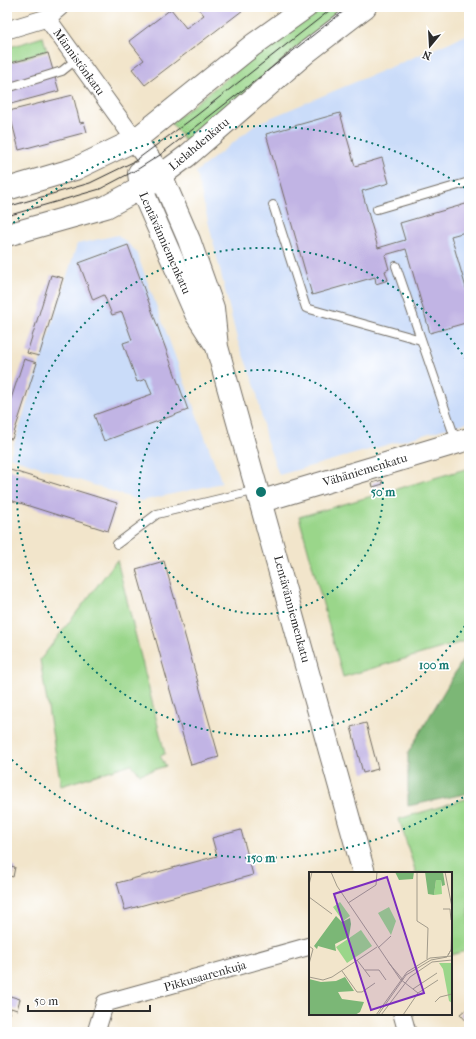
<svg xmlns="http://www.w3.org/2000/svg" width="476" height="1039" font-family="'IM FELL French Canon',serif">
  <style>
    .built { fill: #cadcf9 }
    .green { fill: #9ad68a; stroke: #62805a }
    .forest { fill: #7bb776; stroke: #537150 }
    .building { fill: #c1b4e4 }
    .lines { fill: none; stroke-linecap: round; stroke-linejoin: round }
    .lane-casing { stroke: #716c63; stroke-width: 10 }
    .street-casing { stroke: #716c63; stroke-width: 19 }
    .secondary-casing { stroke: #716c63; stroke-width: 24 }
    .lane { stroke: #fff; stroke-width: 8 }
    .street { stroke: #fff; stroke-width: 17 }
    .secondary { stroke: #fff; stroke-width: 22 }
    .tram { stroke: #2b2b2b; stroke-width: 1 }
    .ring { fill: none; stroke: #0f766e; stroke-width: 2; stroke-dasharray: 2 4 }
    .labels { text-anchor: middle; stroke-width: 3.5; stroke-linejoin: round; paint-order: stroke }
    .street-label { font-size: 12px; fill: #2b2b2b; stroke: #fff }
    .inset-road { fill: none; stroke: #a29b8b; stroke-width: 1 }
    .view { fill: #7b2cbf; fill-opacity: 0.15; stroke: #7b2cbf; stroke-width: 2 }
    .inset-edge { fill: none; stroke: #2b2b2b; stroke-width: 2 }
    .centre { fill: #0f766e; stroke: #fff; stroke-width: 2 }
    .ring-label { font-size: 12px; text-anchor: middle; font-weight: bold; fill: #0f766e; stroke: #fff; stroke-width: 3.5; stroke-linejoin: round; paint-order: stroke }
  </style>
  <rect width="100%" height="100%" fill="#fff"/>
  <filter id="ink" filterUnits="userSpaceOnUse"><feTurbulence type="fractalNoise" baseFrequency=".025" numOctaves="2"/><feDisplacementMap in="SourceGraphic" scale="8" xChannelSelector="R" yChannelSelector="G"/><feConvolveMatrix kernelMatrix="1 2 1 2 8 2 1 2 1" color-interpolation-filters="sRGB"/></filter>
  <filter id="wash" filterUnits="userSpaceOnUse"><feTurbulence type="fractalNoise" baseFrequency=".012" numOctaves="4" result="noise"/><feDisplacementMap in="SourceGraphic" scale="16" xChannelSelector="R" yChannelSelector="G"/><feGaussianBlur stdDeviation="0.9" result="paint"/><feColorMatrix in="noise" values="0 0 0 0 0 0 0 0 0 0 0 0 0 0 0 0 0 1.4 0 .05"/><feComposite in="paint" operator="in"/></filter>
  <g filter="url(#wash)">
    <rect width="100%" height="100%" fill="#f2e5cb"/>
    <g class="built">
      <path d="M 469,34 L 469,422 L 279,475 L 266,439 L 256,389 L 237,339 L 196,172 L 258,123 Z"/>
      <path d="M 118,235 L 136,251 L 222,483 L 141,501 L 10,457 L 77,244 Z"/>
    </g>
    <g class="green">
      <path d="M 316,7 L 356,7 L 189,145 L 171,123 Z"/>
      <path d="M 43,37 L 47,51 L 7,63 L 7,48 Z"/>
      <path d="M 469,468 L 469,640 L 343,677 L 299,517 Z"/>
      <path d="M 117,560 L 165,754 L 160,756 L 166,766 L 140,774 L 131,764 L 61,786 L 40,660 Z"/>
      <path d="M 469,798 L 469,950 L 451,955 L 451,873 L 416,873 L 399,819 Z"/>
    </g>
    <path class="forest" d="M 469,655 L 469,793 L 408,806 L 408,753 L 465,656 Z"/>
    <g id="blocks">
      <g class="building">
        <path d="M 197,7 L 247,7 L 145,85 L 132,69 L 144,60 L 129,41 L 171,9 L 186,28 L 204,15 Z"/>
        <path d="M 48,53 L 59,91 L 7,105 L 7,64 Z"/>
        <path d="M 73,95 L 80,123 L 84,122 L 87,132 L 19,150 L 9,111 Z"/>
        <path d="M 340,113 L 355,166 L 382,158 L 389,183 L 362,191 L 378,248 L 405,240 L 400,223 L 469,203 L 469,231 L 451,236 L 468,295 L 469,294 L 469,322 L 430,333 L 406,249 L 385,255 L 389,269 L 385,271 L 388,280 L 376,284 L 375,277 L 312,295 L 266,134 Z"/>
        <path d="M 128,245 L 188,410 L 104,441 L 94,415 L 152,394 L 146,379 L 137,382 L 123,343 L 132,340 L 122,312 L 112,315 L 104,295 L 93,300 L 79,263 Z"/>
        <path d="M 51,275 L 63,278 L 39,356 L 27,353 Z"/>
        <path d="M 24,359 L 37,363 L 12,439 L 7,438 L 7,411 Z"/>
        <path d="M 7,469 L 117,503 L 108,531 L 7,499 Z"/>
        <path d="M 382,480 L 383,484 L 373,487 L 372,483 Z"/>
        <path d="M 164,561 L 219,757 L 191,765 L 136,569 Z"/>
        <path d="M 366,723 L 378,769 L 363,773 L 351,727 Z"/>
        <path d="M 241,830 L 253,875 L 125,910 L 117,883 L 217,856 L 212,838 Z"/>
        <path d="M 7,865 L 15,867 L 13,877 L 7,875 Z"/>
        <path d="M 7,995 L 20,999 L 17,1010 L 11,1008 L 7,1019 Z"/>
        <path d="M 469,1007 L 469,1024 L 460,1014 Z"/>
      </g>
    </g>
  </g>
  <g filter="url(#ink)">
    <use href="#blocks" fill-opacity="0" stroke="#716c63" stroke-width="1"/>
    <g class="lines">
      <g class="lane-casing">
        <g id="lane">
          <path d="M 7,88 L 62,71 L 77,59"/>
          <path d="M 273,205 L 306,308 L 421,340"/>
          <path d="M 377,209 L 469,182"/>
          <path d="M 396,266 L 456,441"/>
          <path d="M 117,544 L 157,514 L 257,490"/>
        </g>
      </g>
      <g class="street-casing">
        <g id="street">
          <path d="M 47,18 L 60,7"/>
          <path d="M 7,30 L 47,18 L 135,140"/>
          <path d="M 402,1014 L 407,1032"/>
          <path d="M 96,1032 L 105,1003 L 310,946"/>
        </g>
      </g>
      <g class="secondary-casing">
        <g id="secondary">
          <path d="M 135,140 L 161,175 L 189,240 L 213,308 L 217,347 L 364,873"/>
          <path d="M 139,173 L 141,188 L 196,314 L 214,342"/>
          <path d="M 7,189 L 75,169 L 135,140 L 253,45 L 306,7"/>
          <path d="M 7,235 L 106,207 L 152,182 L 187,156 L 308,51 L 365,7"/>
          <path d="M 262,501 L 469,439"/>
        </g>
      </g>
      <use href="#lane" class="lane"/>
      <use href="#street" class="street"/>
      <use href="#secondary" class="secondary"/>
      <g class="tram">
        <path d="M 7,207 L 90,183 L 135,161 L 197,115 L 334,7"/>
        <path d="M 7,216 L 100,189 L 138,169 L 160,155 L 349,7"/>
      </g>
    </g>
  </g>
  <g class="ring">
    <circle cx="261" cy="492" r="122"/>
    <path d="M468 621A244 244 0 1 1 468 363"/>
    <path d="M468 794A366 366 0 0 1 9 757M9 227A366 366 0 0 1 468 190"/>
  </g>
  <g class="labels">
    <g class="street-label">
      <text transform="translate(79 62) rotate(54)" y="4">Männistönkatu</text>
      <text transform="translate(199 144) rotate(-40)" y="4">Lielahdenkatu</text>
      <text transform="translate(165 243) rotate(66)" y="4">Lentävänniemenkatu</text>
      <text transform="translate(365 470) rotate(-17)" y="4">Vähäniemenkatu</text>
      <text transform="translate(292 609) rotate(75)" y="4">Lentävänniemenkatu</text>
      <text transform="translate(205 976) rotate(-16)" y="4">Pikkusaarenkuja</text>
    </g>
  </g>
  <g transform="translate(309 872)">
    <rect width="143" height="143" fill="#f2e5cb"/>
    <path d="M 127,8 L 132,8 L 133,22 L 125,23 ZM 31,30 L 41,44 L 34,49 L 24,35 ZM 80,35 L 87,49 L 82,63 L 69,41 ZM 52,58 L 63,74 L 38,91 L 27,75 ZM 130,91 L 143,91 L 143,131 L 140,129 L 134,97 Z" fill="#9ad68a"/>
    <path d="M 86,0 L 105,0 L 104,7 L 90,8 ZM 116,0 L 134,0 L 136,13 L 133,14 L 132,8 L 127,8 L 125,23 L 119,22 ZM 27,44 L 33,50 L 41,46 L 42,52 L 40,65 L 26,72 L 27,79 L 9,74 L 8,77 L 5,74 ZM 36,105 L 45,119 L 29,120 L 33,127 L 55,130 L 51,140 L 46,143 L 0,143 L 0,107 L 12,110 L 27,109 Z" fill="#7bb776"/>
    <path class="inset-road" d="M 22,0 L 28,14 L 91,107 L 109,121 L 129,108M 108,0 L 108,49 L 119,56 L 118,87M 136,0 L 143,35M 0,13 L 3,0M 0,25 L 23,42M 39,31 L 67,13 L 68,0M 134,37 L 141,37 L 142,48M 0,74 L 4,77 L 0,92M 69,76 L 82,64M 139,83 L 142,78 L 143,48M 48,88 L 61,105M 79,90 L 94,108M 56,98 L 70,98 L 77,108M 33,99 L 48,120 L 53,120 L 66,111M 0,105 L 14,108 L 23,105 L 68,75M 104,117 L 128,101M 126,130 L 131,125 L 143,122M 67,143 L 98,100 L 121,86 L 143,84M 69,143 L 97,103 L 122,88 L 138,85 L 143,76M 72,143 L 101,105 L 123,90 L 143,88M 94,143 L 109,121"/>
    <path class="view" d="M 78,5 L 115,121 L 62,138 L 25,22 Z"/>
    <rect width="143" height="143" class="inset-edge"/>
  </g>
  <circle cx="261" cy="492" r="6" class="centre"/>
  <g class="ring-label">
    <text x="383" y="496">50 m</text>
    <text x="434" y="669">100 m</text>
    <text x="261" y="862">150 m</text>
  </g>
  <rect width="476" height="1039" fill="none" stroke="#fff" stroke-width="24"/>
  <g transform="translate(430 46) rotate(198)" stroke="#ffffff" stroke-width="3" paint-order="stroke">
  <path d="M0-3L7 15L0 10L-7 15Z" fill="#2b2b2b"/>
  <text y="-6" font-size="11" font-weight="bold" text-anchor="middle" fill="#2b2b2b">N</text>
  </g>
  <path d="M28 1005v6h122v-6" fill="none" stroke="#2b2b2b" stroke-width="2"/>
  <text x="34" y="1005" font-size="12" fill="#2b2b2b" stroke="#ffffff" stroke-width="3" paint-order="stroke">50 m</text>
</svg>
